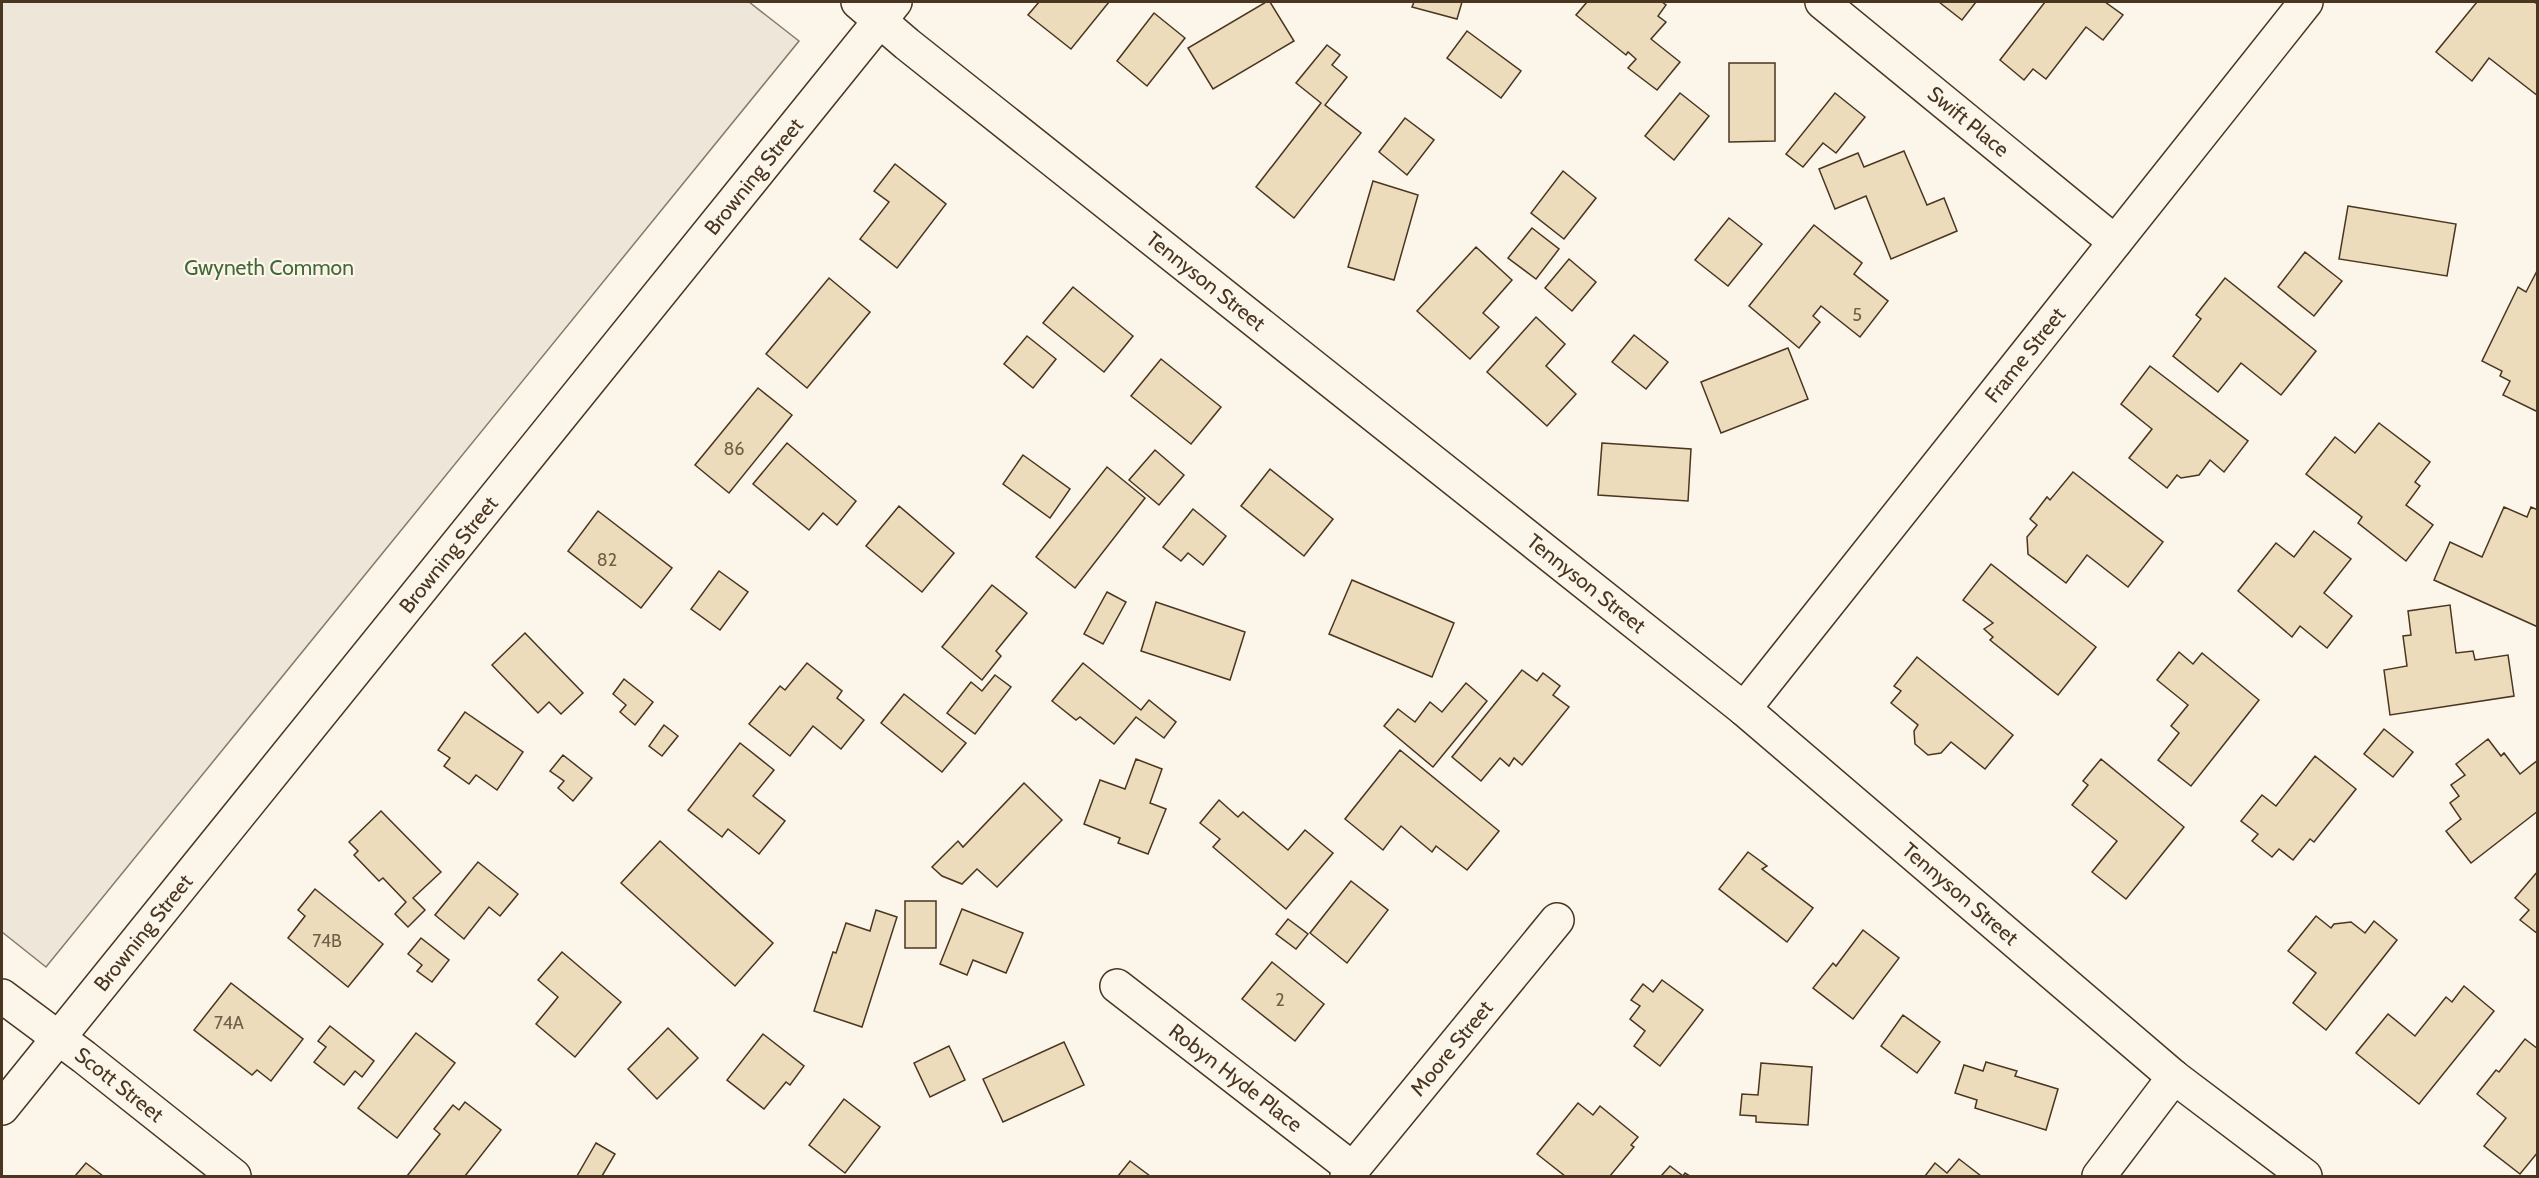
<svg xmlns="http://www.w3.org/2000/svg" width="2539" height="1178" font-family="Cabin,sans-serif">
  <style>
    .green { fill: #ede6d9; stroke: #887966; stroke-width: 1.5 }
    .building { fill: #ecdcbc; stroke: #4a3520; stroke-width: 1.5 }
    .lines { fill: none; stroke-linecap: round; stroke-linejoin: round }
    .street-casing { stroke: #4a3520; stroke-width: 36 }
    .secondary-casing { stroke: #4a3520; stroke-width: 36 }
    .street { stroke: #fbf6e9; stroke-width: 33 }
    .secondary { stroke: #fbf6e9; stroke-width: 33 }
    .labels { text-anchor: middle; stroke-width: 4.5; stroke-linejoin: round; paint-order: stroke }
    .number-label { font-size: 18px; fill: #725f47 }
    .street-label { font-size: 21px; fill: #4a3520; stroke: #fbf6e9 }
    .park-label { font-size: 21px; fill: #436837; stroke: #fbf6e9 }
  </style>
  <rect width="100%" height="100%" fill="#fbf6e9"/>
  <path class="green" d="M 2,2 L 749,2 L 799,41 L 46,967 L 2,932 Z"/>
  <g class="building">
    <path d="M 1039,2 L 1109,2 L 1071,49 L 1028,15 Z"/>
    <path d="M 1266,2 L 1270,2 L 1294,41 L 1213,89 L 1188,48 Z"/>
    <path d="M 1414,2 L 1462,2 L 1457,19 L 1412,7 Z"/>
    <path d="M 1587,2 L 1662,2 L 1666,5 L 1658,16 L 1666,22 L 1651,39 L 1680,62 L 1657,90 L 1628,68 L 1636,59 L 1628,52 L 1626,55 L 1576,15 Z"/>
    <path d="M 1939,2 L 1976,2 L 1962,20 Z"/>
    <path d="M 2045,2 L 2105,2 L 2123,15 L 2103,40 L 2086,27 L 2046,79 L 2033,69 L 2024,80 L 2000,60 Z"/>
    <path d="M 2477,2 L 2534,2 L 2538,4 L 2538,96 L 2489,58 L 2472,81 L 2436,52 Z"/>
    <path d="M 1154,13 L 1185,38 L 1147,86 L 1117,61 Z"/>
    <path d="M 1467,31 L 1521,71 L 1501,98 L 1447,58 Z"/>
    <path d="M 1327,45 L 1340,55 L 1332,65 L 1347,77 L 1325,105 L 1361,133 L 1294,218 L 1256,187 L 1321,103 L 1296,83 Z"/>
    <path d="M 1729,63 L 1775,63 L 1775,141 L 1729,142 Z"/>
    <path d="M 1680,93 L 1709,116 L 1674,160 L 1645,136 Z"/>
    <path d="M 1835,93 L 1865,117 L 1836,153 L 1823,143 L 1803,167 L 1786,154 Z"/>
    <path d="M 1405,118 L 1434,140 L 1407,175 L 1379,152 Z"/>
    <path d="M 1904,151 L 1927,205 L 1944,198 L 1957,231 L 1891,259 L 1866,196 L 1835,209 L 1819,169 L 1858,153 L 1864,167 Z"/>
    <path d="M 895,164 L 946,204 L 897,268 L 860,239 L 889,202 L 874,191 Z"/>
    <path d="M 1563,171 L 1596,198 L 1564,239 L 1531,213 Z"/>
    <path d="M 1373,181 L 1418,195 L 1394,280 L 1348,267 Z"/>
    <path d="M 2348,206 L 2456,224 L 2447,276 L 2339,259 Z"/>
    <path d="M 1729,218 L 1762,244 L 1728,286 L 1695,260 Z"/>
    <path d="M 1814,225 L 1862,263 L 1854,274 L 1888,301 L 1860,337 L 1821,306 L 1813,316 L 1820,322 L 1799,348 L 1749,306 Z"/>
    <path d="M 1532,228 L 1559,249 L 1536,279 L 1508,258 Z"/>
    <path d="M 1476,247 L 1512,280 L 1483,313 L 1499,327 L 1470,359 L 1417,311 Z"/>
    <path d="M 2305,252 L 2342,281 L 2314,316 L 2278,287 Z"/>
    <path d="M 1569,259 L 1596,282 L 1572,311 L 1545,288 Z"/>
    <path d="M 2538,269 L 2538,412 L 2503,395 L 2510,381 L 2500,376 L 2502,371 L 2482,361 L 2518,287 L 2526,292 Z"/>
    <path d="M 829,278 L 870,312 L 807,388 L 766,354 Z"/>
    <path d="M 2225,278 L 2316,351 L 2281,395 L 2241,363 L 2218,392 L 2173,356 L 2201,319 L 2196,315 Z"/>
    <path d="M 1073,287 L 1133,336 L 1104,372 L 1043,323 Z"/>
    <path d="M 1536,317 L 1565,344 L 1546,366 L 1576,394 L 1547,426 L 1487,372 Z"/>
    <path d="M 1634,335 L 1668,362 L 1646,389 L 1612,362 Z"/>
    <path d="M 1027,336 L 1056,359 L 1033,388 L 1004,364 Z"/>
    <path d="M 1788,348 L 1808,399 L 1721,433 L 1701,382 Z"/>
    <path d="M 1161,359 L 1221,407 L 1191,444 L 1131,396 Z"/>
    <path d="M 2150,366 L 2248,441 L 2224,472 L 2210,460 L 2199,475 L 2181,478 L 2177,475 L 2167,488 L 2129,458 L 2152,429 L 2121,404 Z"/>
    <path d="M 758,388 L 792,415 L 729,493 L 695,465 Z"/>
    <path d="M 2379,423 L 2430,462 L 2415,482 L 2420,486 L 2406,505 L 2433,525 L 2406,561 L 2358,523 L 2362,517 L 2306,474 L 2335,437 L 2355,453 Z"/>
    <path d="M 787,443 L 856,501 L 837,525 L 823,513 L 809,530 L 753,484 Z"/>
    <path d="M 1602,443 L 1691,449 L 1688,501 L 1598,495 Z"/>
    <path d="M 1155,450 L 1184,475 L 1159,505 L 1129,480 Z"/>
    <path d="M 1023,455 L 1070,489 L 1050,518 L 1003,484 Z"/>
    <path d="M 1107,467 L 1145,498 L 1075,588 L 1036,557 Z"/>
    <path d="M 1270,469 L 1333,519 L 1304,556 L 1241,506 Z"/>
    <path d="M 2073,472 L 2163,542 L 2128,587 L 2087,555 L 2066,583 L 2028,554 L 2027,537 L 2037,525 L 2030,519 L 2047,497 L 2050,500 Z"/>
    <path d="M 899,506 L 954,553 L 922,592 L 866,546 Z"/>
    <path d="M 2504,507 L 2527,517 L 2531,507 L 2538,510 L 2538,627 L 2434,580 L 2450,542 L 2482,557 Z"/>
    <path d="M 1193,509 L 1226,536 L 1203,565 L 1188,553 L 1181,561 L 1163,547 Z"/>
    <path d="M 598,511 L 672,568 L 641,608 L 568,551 Z"/>
    <path d="M 2314,531 L 2351,559 L 2324,593 L 2352,616 L 2327,648 L 2300,626 L 2292,637 L 2238,591 L 2276,543 L 2294,557 Z"/>
    <path d="M 1991,564 L 2096,647 L 2058,695 L 1990,640 L 1993,637 L 1984,629 L 1993,623 L 1963,600 Z"/>
    <path d="M 719,571 L 748,592 L 720,630 L 691,609 Z"/>
    <path d="M 1352,580 L 1454,623 L 1432,677 L 1329,634 Z"/>
    <path d="M 992,585 L 1027,613 L 996,651 L 1001,656 L 982,680 L 942,647 Z"/>
    <path d="M 1107,592 L 1126,602 L 1103,644 L 1084,634 Z"/>
    <path d="M 1156,602 L 1245,632 L 1230,680 L 1141,651 Z"/>
    <path d="M 2450,605 L 2456,653 L 2473,651 L 2475,660 L 2508,655 L 2514,696 L 2390,715 L 2384,670 L 2407,666 L 2403,636 L 2411,635 L 2408,611 Z"/>
    <path d="M 525,633 L 583,693 L 561,714 L 549,702 L 538,713 L 492,665 Z"/>
    <path d="M 2179,652 L 2193,664 L 2202,653 L 2259,700 L 2191,786 L 2158,760 L 2179,733 L 2171,726 L 2188,705 L 2157,680 Z"/>
    <path d="M 1917,657 L 2013,735 L 1985,769 L 1951,742 L 1941,753 L 1928,755 L 1915,744 L 1914,731 L 1918,725 L 1891,703 L 1901,691 L 1894,686 Z"/>
    <path d="M 807,663 L 842,691 L 837,698 L 864,720 L 841,749 L 813,726 L 790,756 L 749,724 L 780,686 L 785,690 Z"/>
    <path d="M 1083,663 L 1141,710 L 1149,700 L 1176,722 L 1164,738 L 1136,717 L 1114,744 L 1080,717 L 1076,720 L 1052,701 Z"/>
    <path d="M 1522,670 L 1537,681 L 1543,673 L 1560,686 L 1553,695 L 1569,707 L 1522,765 L 1514,758 L 1509,766 L 1500,758 L 1481,781 L 1452,757 Z"/>
    <path d="M 995,675 L 1011,687 L 975,734 L 947,713 L 971,682 L 982,691 Z"/>
    <path d="M 624,679 L 653,702 L 635,725 L 620,712 L 626,705 L 613,694 Z"/>
    <path d="M 1466,683 L 1487,701 L 1433,767 L 1384,726 L 1398,709 L 1415,722 L 1430,702 L 1442,712 Z"/>
    <path d="M 904,694 L 966,743 L 942,772 L 881,723 Z"/>
    <path d="M 465,712 L 523,752 L 497,790 L 476,775 L 469,784 L 444,766 L 450,758 L 438,750 Z"/>
    <path d="M 664,725 L 678,736 L 662,756 L 649,746 Z"/>
    <path d="M 2384,729 L 2413,752 L 2393,777 L 2364,754 Z"/>
    <path d="M 2488,739 L 2501,756 L 2504,753 L 2520,774 L 2538,760 L 2538,811 L 2471,863 L 2446,831 L 2461,819 L 2450,803 L 2459,796 L 2451,785 L 2465,775 L 2456,764 Z"/>
    <path d="M 740,743 L 774,770 L 753,796 L 785,821 L 759,854 L 728,829 L 722,837 L 688,810 Z"/>
    <path d="M 1400,750 L 1499,831 L 1467,870 L 1436,846 L 1432,852 L 1401,826 L 1383,850 L 1345,819 Z"/>
    <path d="M 563,755 L 592,778 L 573,801 L 558,788 L 564,781 L 550,771 Z"/>
    <path d="M 2315,756 L 2356,789 L 2314,842 L 2310,839 L 2293,860 L 2279,849 L 2272,857 L 2252,841 L 2258,834 L 2241,821 L 2262,795 L 2276,806 Z"/>
    <path d="M 1136,759 L 1162,769 L 1150,803 L 1166,809 L 1148,854 L 1118,843 L 1120,838 L 1084,824 L 1100,780 L 1125,789 Z"/>
    <path d="M 2101,759 L 2184,827 L 2126,899 L 2092,872 L 2117,841 L 2072,805 L 2088,785 L 2083,781 Z"/>
    <path d="M 1024,783 L 1062,820 L 997,887 L 977,869 L 962,884 L 942,876 L 932,867 L 958,841 L 963,847 Z"/>
    <path d="M 1219,800 L 1238,817 L 1243,812 L 1288,850 L 1305,830 L 1333,853 L 1286,909 L 1213,847 L 1220,839 L 1200,823 Z"/>
    <path d="M 381,811 L 441,872 L 413,898 L 425,910 L 408,927 L 395,914 L 406,902 L 383,878 L 379,881 L 354,855 L 358,851 L 349,842 Z"/>
    <path d="M 660,841 L 773,943 L 735,986 L 621,883 Z"/>
    <path d="M 1748,852 L 1767,866 L 1762,869 L 1813,908 L 1787,942 L 1719,889 Z"/>
    <path d="M 478,862 L 518,894 L 500,916 L 489,907 L 464,939 L 435,915 Z"/>
    <path d="M 2538,871 L 2538,934 L 2520,920 L 2529,910 L 2515,898 Z"/>
    <path d="M 1351,881 L 1388,910 L 1347,963 L 1310,933 Z"/>
    <path d="M 315,889 L 383,944 L 348,987 L 288,938 L 305,916 L 298,910 Z"/>
    <rect x="905" y="901" width="31" height="47"/>
    <path d="M 962,909 L 1023,933 L 1006,973 L 973,960 L 967,975 L 940,964 Z"/>
    <path d="M 876,910 L 897,917 L 862,1027 L 814,1011 L 833,952 L 836,953 L 846,923 L 870,931 Z"/>
    <path d="M 2316,916 L 2331,928 L 2334,924 L 2351,922 L 2365,933 L 2374,921 L 2397,940 L 2326,1030 L 2293,1003 L 2316,973 L 2288,951 Z"/>
    <path d="M 1288,919 L 1308,934 L 1296,949 L 1276,934 Z"/>
    <path d="M 1863,930 L 1899,958 L 1853,1019 L 1813,988 L 1833,963 L 1836,966 Z"/>
    <path d="M 421,938 L 449,960 L 432,982 L 417,971 L 422,965 L 408,954 Z"/>
    <path d="M 562,952 L 621,1002 L 575,1057 L 536,1024 L 558,997 L 538,980 Z"/>
    <path d="M 1272,962 L 1324,1004 L 1295,1041 L 1242,999 Z"/>
    <path d="M 1662,980 L 1703,1010 L 1660,1066 L 1634,1046 L 1645,1031 L 1630,1019 L 1640,1006 L 1631,1000 L 1643,984 L 1653,992 Z"/>
    <path d="M 231,983 L 303,1039 L 271,1081 L 257,1070 L 252,1075 L 194,1030 Z"/>
    <path d="M 2464,986 L 2494,1011 L 2419,1104 L 2356,1053 L 2388,1014 L 2415,1036 L 2446,997 L 2452,1002 Z"/>
    <path d="M 1903,1015 L 1940,1042 L 1917,1073 L 1881,1046 Z"/>
    <path d="M 330,1026 L 374,1061 L 362,1077 L 355,1071 L 344,1085 L 314,1062 L 326,1047 L 318,1041 Z"/>
    <path d="M 668,1028 L 698,1058 L 657,1099 L 628,1069 Z"/>
    <path d="M 416,1033 L 455,1063 L 397,1138 L 358,1108 Z"/>
    <path d="M 763,1034 L 804,1066 L 790,1085 L 786,1082 L 764,1109 L 727,1080 Z"/>
    <path d="M 2525,1039 L 2538,1049 L 2538,1152 L 2520,1174 L 2484,1146 L 2506,1118 L 2477,1094 L 2496,1070 L 2499,1072 Z"/>
    <path d="M 1064,1042 L 1084,1085 L 1003,1122 L 983,1079 Z"/>
    <path d="M 949,1046 L 965,1080 L 930,1097 L 914,1063 Z"/>
    <path d="M 1986,1062 L 2017,1071 L 2015,1076 L 2058,1089 L 2046,1130 L 1975,1108 L 1977,1100 L 1955,1093 L 1964,1065 L 1983,1071 Z"/>
    <path d="M 1761,1063 L 1812,1067 L 1808,1125 L 1756,1122 L 1756,1116 L 1740,1115 L 1742,1094 L 1758,1095 Z"/>
    <path d="M 844,1099 L 880,1127 L 845,1173 L 809,1145 Z"/>
    <path d="M 465,1102 L 501,1130 L 465,1176 L 407,1176 L 440,1134 L 434,1129 L 453,1105 L 459,1110 Z"/>
    <path d="M 1578,1103 L 1593,1115 L 1600,1106 L 1638,1137 L 1631,1145 L 1634,1147 L 1610,1176 L 1565,1176 L 1537,1154 Z"/>
    <path d="M 596,1143 L 615,1154 L 602,1176 L 577,1176 Z"/>
    <path d="M 1959,1159 L 1981,1176 L 1925,1176 L 1935,1163 L 1947,1173 Z"/>
    <path d="M 1130,1161 L 1150,1176 L 1118,1176 Z"/>
    <path d="M 86,1163 L 103,1176 L 75,1176 Z"/>
    <path d="M 1670,1166 L 1683,1176 L 1685,1173 L 1690,1176 L 1661,1176 Z"/>
  </g>
  <g class="lines">
    <g class="street-casing">
      <g id="street">
        <path id="s1" d="M 858,2 L 907,44 L 1744,709 L 2174,1077 L 2305,1176"/>
        <path id="s2" d="M 1822,2 L 2115,242"/>
        <path id="s3" d="M 1744,709 L 2306,2"/>
        <path id="s4" d="M 1117,986 L 1353,1169"/>
        <path id="s5" d="M 2,996 L 84,1057 L 234,1176"/>
        <path id="s6" d="M 1347,1176 L 1557,920"/>
        <path d="M 2099,1176 L 2174,1077"/>
      </g>
    </g>
    <g class="secondary-casing">
      <g id="secondary">
        <path id="s7" d="M 2,1108 L 895,2"/>
      </g>
    </g>
    <use href="#street" class="street"/>
    <use href="#secondary" class="secondary"/>
  </g>
  <g class="labels">
    <g class="number-label">
      <text x="1857" y="321">5</text>
      <text x="734" y="455">86</text>
      <text x="607" y="566">82</text>
      <text x="327" y="947">74B</text>
      <text x="1280" y="1006">2</text>
      <text x="229" y="1029">74A</text>
    </g>
    <g class="street-label">
      <text dy="7" stroke="none"><textPath href="#s2" startOffset="189">Swift Place</textPath></text>
      <text dy="7" stroke="none"><textPath href="#s7" startOffset="1197">Browning Street</textPath></text>
      <text dy="7" stroke="none"><textPath href="#s1" startOffset="446">Tennyson Street</textPath></text>
      <text dy="7" stroke="none"><textPath href="#s3" startOffset="452">Frame Street</textPath></text>
      <text dy="7" stroke="none"><textPath href="#s7" startOffset="711">Browning Street</textPath></text>
      <text dy="7" stroke="none"><textPath href="#s1" startOffset="932">Tennyson Street</textPath></text>
      <text dy="7" stroke="none"><textPath href="#s1" startOffset="1418">Tennyson Street</textPath></text>
      <text dy="7" stroke="none"><textPath href="#s7" startOffset="225">Browning Street</textPath></text>
      <text dy="7" stroke="none"><textPath href="#s6" startOffset="165">Moore Street</textPath></text>
      <text dy="7" stroke="none"><textPath href="#s4" startOffset="150">Robyn Hyde Place</textPath></text>
      <text dy="7" stroke="none"><textPath href="#s5" startOffset="147">Scott Street</textPath></text>
    </g>
    <g class="park-label">
      <text x="269" y="275">Gwyneth Common</text>
    </g>
  </g>
  <rect width="2539" height="1178" fill="none" stroke="#4a3520" stroke-width="6"/>
</svg>
